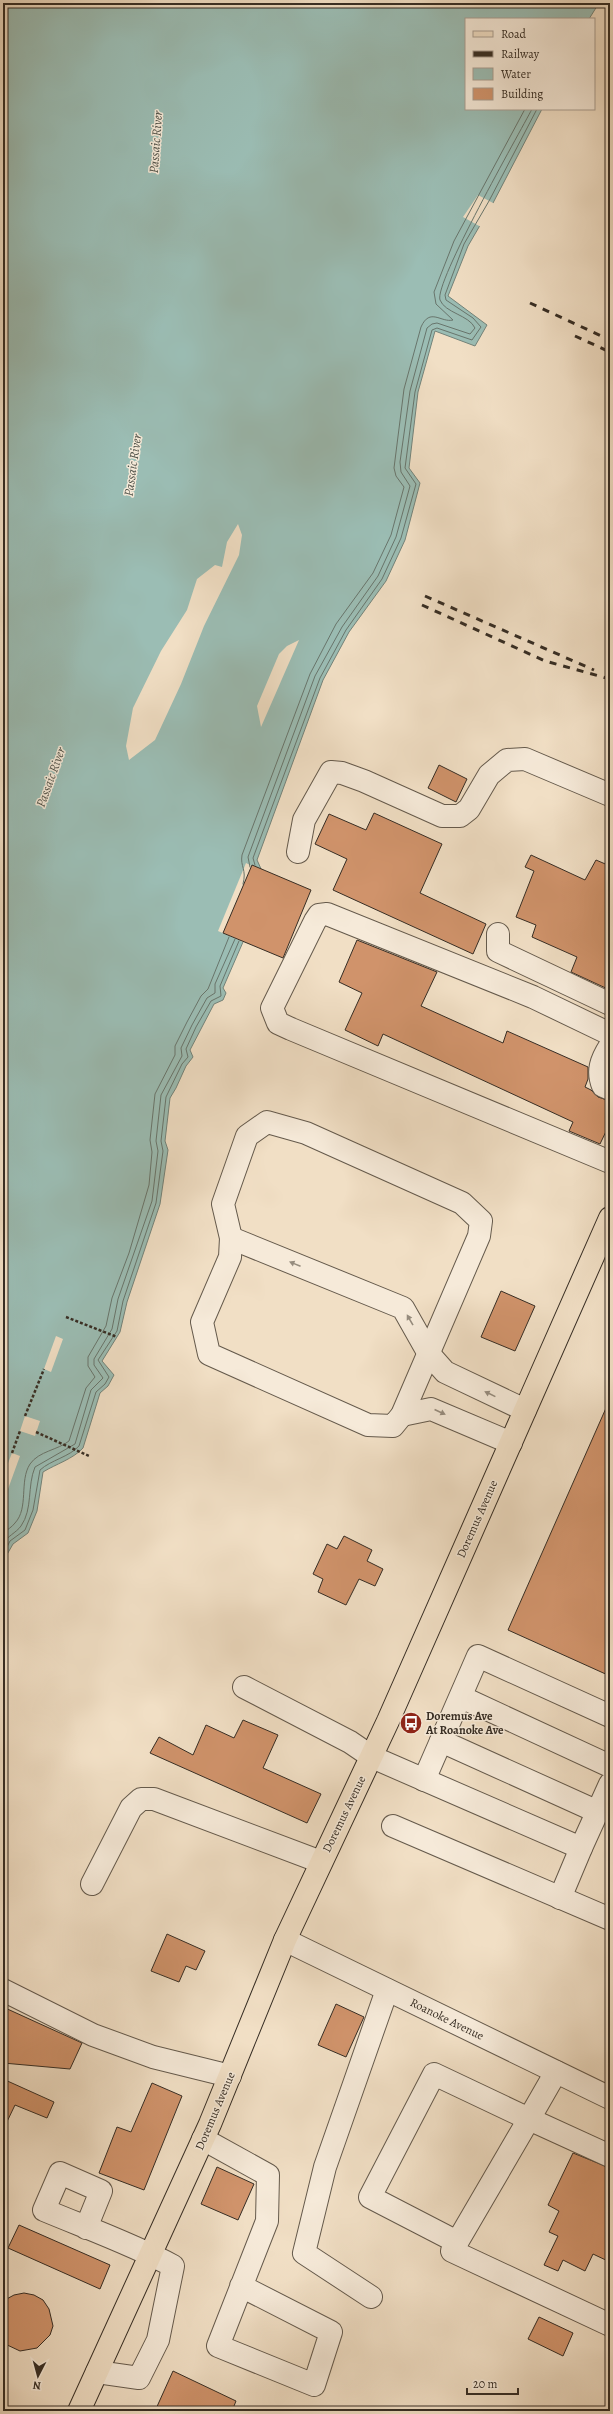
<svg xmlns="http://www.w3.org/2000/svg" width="613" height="2414" font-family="Alegreya,serif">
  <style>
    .water { fill: #9bbdb4; stroke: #73837a }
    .pier { fill: #f1dfc5 }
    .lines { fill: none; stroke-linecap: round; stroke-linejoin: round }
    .shore { stroke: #68756c; stroke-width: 1 }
    .building { fill: #d0936b; stroke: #362d24 }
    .minor-casing { stroke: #655a4c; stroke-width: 24 }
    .major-casing { stroke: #362d24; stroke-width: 24 }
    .path { stroke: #362d24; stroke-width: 2.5; stroke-dasharray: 3 2; stroke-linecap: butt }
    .minor { stroke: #f6ead9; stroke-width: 22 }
    .major { stroke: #f1dfc5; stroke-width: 22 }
    .rail { stroke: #362d24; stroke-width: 3; stroke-dasharray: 7 7; stroke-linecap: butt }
    .oneway { fill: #968c7e }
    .labels { text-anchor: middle; stroke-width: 3; stroke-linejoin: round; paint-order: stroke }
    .street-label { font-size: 12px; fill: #362d24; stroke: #f6ead9 }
    .poi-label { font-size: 12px; font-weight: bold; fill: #362d24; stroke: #f6ead9; text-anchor: start }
    .water-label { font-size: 13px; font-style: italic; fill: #4f5148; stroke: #f6ead9 }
  </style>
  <rect width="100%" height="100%" fill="#f1dfc5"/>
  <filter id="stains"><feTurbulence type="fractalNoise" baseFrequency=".005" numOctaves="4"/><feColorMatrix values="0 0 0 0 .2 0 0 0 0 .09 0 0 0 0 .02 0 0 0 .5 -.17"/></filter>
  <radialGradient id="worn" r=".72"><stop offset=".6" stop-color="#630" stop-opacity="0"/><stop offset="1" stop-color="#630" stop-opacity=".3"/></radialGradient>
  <path class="water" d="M 3,3 L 599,3 L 589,19 L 466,19 L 466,109 L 542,109 L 493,203 L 468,246 L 448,296 L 487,325 L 475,346 L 435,331 L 418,392 L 409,468 L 420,483 L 405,540 L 386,581 L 349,632 L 323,680 L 257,860 L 262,871 L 243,942 L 223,988 L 226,993 L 223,1000 L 214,1004 L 190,1050 L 193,1057 L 186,1066 L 176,1088 L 170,1098 L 165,1141 L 168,1150 L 160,1204 L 127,1302 L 120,1332 L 102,1361 L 114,1375 L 108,1386 L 100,1393 L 83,1448 C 73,1459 56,1464 43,1472 L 37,1511 L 28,1533 L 13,1544 L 5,1558 L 3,1573 Z"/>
  <g class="pier">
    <path d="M 478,195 L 495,204 L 481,227 L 463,217 Z"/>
    <path d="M 238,524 L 242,535 L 239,555 L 204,626 L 181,684 L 155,740 L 129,760 L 126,746 L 133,708 L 161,651 L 187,610 L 197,579 L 215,565 L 222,567 L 227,542 Z"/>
    <path d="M 299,640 L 261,727 L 257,706 L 279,654 L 287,646 Z"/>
    <path d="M 246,863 L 262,871 L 243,942 L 218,931 Z"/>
    <path d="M 56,1336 L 63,1339 L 51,1372 L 44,1369 Z"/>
    <path d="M 25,1416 L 40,1421 L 35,1436 L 20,1431 Z"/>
    <path d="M 12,1453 L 20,1456 L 8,1489 L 3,1487 L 3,1476 Z"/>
  </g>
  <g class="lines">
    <g class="shore">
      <path d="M 255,865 L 253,858 L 320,678 L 346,630 L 382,579 L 401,538 L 416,484 L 405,468 L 415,392 L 432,330 L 437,328 L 472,340 L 481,327 L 473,318 L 446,300 L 445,295 L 464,244 L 489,201 L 537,109"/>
      <path d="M 250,867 L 248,857 L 315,676 L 342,627 L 378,576 L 396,537 L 410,486 L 401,472 L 400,462 L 410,391 L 427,328 L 432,324 L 437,323 L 470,334 L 475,328 C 469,315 445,313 440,300 C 434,283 519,134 532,109"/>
      <path d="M 243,884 C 247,869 240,867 242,855 L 310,674 L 336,624 L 373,573 L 391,535 L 404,487 L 396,476 L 394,468 L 404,389 L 421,327 C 430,307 441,323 453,320 L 436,304 L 434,292 L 454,241 L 525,109"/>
      <path d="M 3,1533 C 7,1530 12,1527 15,1523 C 29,1508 19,1481 30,1464 C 39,1451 58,1450 69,1441 L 86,1388 L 95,1377 L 88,1366 L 88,1357 L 106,1326 L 112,1298 L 129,1253 L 149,1185 L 152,1152 L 150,1140 L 155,1094 L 175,1055 L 175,1046 L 187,1022 L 201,996 L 208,989 L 229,937"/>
      <path d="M 3,1544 C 7,1536 16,1533 21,1526 C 33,1509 27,1486 35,1467 L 75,1444 L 91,1390 L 103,1378 L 94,1365 L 94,1359 L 112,1329 L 118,1299 L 152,1201 L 158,1151 L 156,1141 L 161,1095 L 182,1056 L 181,1048 L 192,1025 L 207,998 L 215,993 L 215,984 L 235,939"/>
      <path d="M 3,1555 L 10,1541 L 25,1530 L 33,1510 L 40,1470 C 51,1460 69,1457 79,1446 L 96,1392 L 105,1384 L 109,1377 L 98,1360 L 117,1331 L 123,1301 L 156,1203 L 163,1151 L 161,1141 L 166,1097 L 182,1064 L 188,1057 L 186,1049 L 196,1027 L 211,1001 L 221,996 L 220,986 L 239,941"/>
    </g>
  </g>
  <g class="building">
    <path d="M 439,765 L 467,779 L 456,802 L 428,788 Z"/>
    <path d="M 374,813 L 442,844 L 420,893 L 486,924 L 473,954 L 333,890 L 347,859 L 315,844 L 329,814 L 366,830 Z"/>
    <path d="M 531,855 L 585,880 L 596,860 L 610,866 L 610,990 L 571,972 L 577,957 L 532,937 L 536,925 L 516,917 L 534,871 L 525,867 Z"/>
    <path d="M 252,865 L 311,890 L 283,958 L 223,933 Z"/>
    <path d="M 357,940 L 437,972 L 421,1006 L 503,1043 L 507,1031 L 588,1067 L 588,1079 L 585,1087 L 591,1090 L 598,1097 L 610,1101 L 610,1123 L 600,1144 L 569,1131 L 573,1122 L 383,1034 L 378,1046 L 345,1030 L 362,993 L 339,982 Z"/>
    <path d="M 501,1291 L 535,1306 L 515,1351 L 481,1337 Z"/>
    <path d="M 610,1399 L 610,1676 L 508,1630 Z"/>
    <path d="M 344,1536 L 372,1550 L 367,1561 L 383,1569 L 375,1586 L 359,1579 L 346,1605 L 318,1592 L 323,1579 L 313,1574 L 327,1544 L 337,1549 Z"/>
    <path d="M 243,1720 L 278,1735 L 263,1768 L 321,1794 L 307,1823 L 150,1753 L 159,1737 L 193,1755 L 206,1725 L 234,1738 Z"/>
    <path d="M 167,1934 L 205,1951 L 196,1970 L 186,1966 L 179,1982 L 151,1971 Z"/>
    <path d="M 336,2004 L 364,2017 L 346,2057 L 318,2045 Z"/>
    <path d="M 3,2007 L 82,2043 L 70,2069 L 3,2063 Z"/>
    <path d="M 3,2079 L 54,2102 L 47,2118 L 15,2105 L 3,2130 Z"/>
    <path d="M 152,2083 L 182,2096 L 144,2190 L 99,2173 L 117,2127 L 131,2132 Z"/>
    <path d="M 573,2153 L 610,2168 L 610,2262 L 593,2254 L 585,2271 L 563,2260 L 558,2271 L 544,2265 L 558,2236 L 549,2232 L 559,2211 L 548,2205 Z"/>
    <path d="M 217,2167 L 254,2184 L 238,2220 L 201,2204 Z"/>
    <path d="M 19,2225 L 110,2265 L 100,2289 L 8,2248 Z"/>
    <path d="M 24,2293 L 34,2295 L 43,2300 L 49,2309 L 53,2326 L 50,2335 L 37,2348 L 20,2351 L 3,2343 L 3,2301 L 14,2295 Z"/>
    <path d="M 539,2317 L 573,2333 L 563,2356 L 528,2339 Z"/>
    <path d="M 173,2371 L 236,2401 L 232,2411 L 155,2411 Z"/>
  </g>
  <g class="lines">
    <g class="minor-casing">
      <g id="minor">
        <path d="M 298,852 L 304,820 L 331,772 L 342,773 L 364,781 L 442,816 L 460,816 L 469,809 L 489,775 L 507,760 L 525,759 L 610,795"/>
        <path d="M 498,934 L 498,951 L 610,1004"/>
        <path d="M 610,1034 L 533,997 L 327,914 L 319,915 L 315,921 L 272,1008 L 278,1023 L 291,1029 L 610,1162"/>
        <path d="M 610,1046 C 601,1060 597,1071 603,1086 L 610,1089"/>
        <path d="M 267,1122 L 306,1133 L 462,1203 L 481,1221 L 479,1236 L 402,1415 L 393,1426 L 368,1425 L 209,1354 L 202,1322 L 230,1257 L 231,1238 L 223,1204 L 247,1136 Z"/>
        <path d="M 231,1238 L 403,1308 L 429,1354 L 445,1372 L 525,1410"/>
        <path d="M 402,1415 L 431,1409 L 511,1443"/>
        <path d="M 244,1687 L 350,1742 L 372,1757 L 581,1848 L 610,1784"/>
        <path d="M 461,1697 L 610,1766"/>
        <path d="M 441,1741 L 598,1812"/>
        <path d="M 424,1780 L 478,1656 L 610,1716"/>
        <path d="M 393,1826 L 610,1919"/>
        <path d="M 92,1884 L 131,1808 L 141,1799 L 154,1799 L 321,1862"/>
        <path d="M 560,1898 L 581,1848"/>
        <path d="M 285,1940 L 610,2098"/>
        <path d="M 3,1990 L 93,2035 L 153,2057 L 230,2076"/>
        <path d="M 203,2139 L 268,2175 L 267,2221 L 218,2346 L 314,2385 L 331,2332 L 241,2286"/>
        <path d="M 610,2156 L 529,2119 L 452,2251 L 610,2325"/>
        <path d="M 86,2228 L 101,2191 L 60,2173 L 44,2210 C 87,2228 132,2244 173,2266 L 158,2340 L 139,2378 L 97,2372"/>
        <path d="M 457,2242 L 370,2197 L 434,2074 L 529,2119 L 556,2072"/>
        <path d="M 371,2297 L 304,2253 L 325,2167 L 387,1990"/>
      </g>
    </g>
    <g class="major-casing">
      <path id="major" d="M 79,2411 L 210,2124 L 285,1940 L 388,1721 L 610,1218"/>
    </g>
    <g class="path">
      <path d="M 66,1317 L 117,1337"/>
      <path d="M 25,1416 L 44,1369"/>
      <path d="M 36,1432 L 89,1456"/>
      <path d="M 12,1453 L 20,1431"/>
    </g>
    <use href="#minor" class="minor"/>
    <use href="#major" class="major"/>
    <g class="rail">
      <path d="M 530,303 L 610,340"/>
      <path d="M 575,336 L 610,352"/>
      <path d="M 425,596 L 594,670"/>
      <path d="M 422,605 L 545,661 L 610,679"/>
    </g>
  </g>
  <defs><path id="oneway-solid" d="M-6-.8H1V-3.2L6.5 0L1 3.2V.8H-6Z"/></defs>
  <g class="oneway">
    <use href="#oneway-solid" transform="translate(295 1264) rotate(-158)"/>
    <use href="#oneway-solid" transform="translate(410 1320) rotate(-120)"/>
    <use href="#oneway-solid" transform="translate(490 1394) rotate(-154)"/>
    <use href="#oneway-solid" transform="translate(440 1412) rotate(25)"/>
  </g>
  <defs>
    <g id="bus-disc" transform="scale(1.15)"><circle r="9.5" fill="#8f2418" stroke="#f6ead9"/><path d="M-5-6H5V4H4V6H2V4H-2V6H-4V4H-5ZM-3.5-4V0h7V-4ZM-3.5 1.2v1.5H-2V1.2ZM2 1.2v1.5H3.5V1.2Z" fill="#fff"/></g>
  </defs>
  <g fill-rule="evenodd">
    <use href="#bus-disc" x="411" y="1723"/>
  </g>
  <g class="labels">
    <g class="street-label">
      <text transform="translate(477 1519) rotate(-66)" y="4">Doremus Avenue</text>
      <text transform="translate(344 1814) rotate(-64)" y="4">Doremus Avenue</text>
      <text transform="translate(447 2019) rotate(26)" y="4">Roanoke Avenue</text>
      <text transform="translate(215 2111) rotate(-67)" y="4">Doremus Avenue</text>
    </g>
    <g class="poi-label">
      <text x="426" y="1720">Doremus Ave<tspan x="426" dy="14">At Roanoke Ave</tspan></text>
    </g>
    <g class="water-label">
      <text transform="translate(155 142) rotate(-86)" y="5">Passaic River</text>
      <text transform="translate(132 465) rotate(-82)" y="5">Passaic River</text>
      <text transform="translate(50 777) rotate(-70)" y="5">Passaic River</text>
    </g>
  </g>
  <rect width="613" height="2414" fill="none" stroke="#f1dfc5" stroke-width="16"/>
  <rect x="4" y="4" width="605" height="2406" fill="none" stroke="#362d24" stroke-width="2"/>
  <rect x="8" y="8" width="597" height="2398" fill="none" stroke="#362d24"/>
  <rect x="465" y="18" width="130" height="92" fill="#f6ead9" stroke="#a99e91"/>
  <rect x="473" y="31" width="20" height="6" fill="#f1dfc5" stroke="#a99e91"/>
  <text x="501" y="38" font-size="12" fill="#362d24">Road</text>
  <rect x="473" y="51" width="20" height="6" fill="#362d24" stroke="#a99e91"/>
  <text x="501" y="58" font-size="12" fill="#362d24">Railway</text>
  <rect x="473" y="68" width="20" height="12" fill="#9bbdb4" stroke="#a99e91"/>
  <text x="501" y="78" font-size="12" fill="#362d24">Water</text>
  <rect x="473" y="88" width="20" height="12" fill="#d0936b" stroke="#a99e91"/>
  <text x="501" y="98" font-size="12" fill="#362d24">Building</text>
  <g transform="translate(38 2376) rotate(186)" stroke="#f6ead9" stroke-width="3" paint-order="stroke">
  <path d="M0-3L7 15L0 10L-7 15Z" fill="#362d24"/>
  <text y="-6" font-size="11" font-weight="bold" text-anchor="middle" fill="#362d24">N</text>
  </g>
  <path d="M467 2388v6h51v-6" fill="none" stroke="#362d24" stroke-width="2"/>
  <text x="473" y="2388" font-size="12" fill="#362d24" stroke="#f6ead9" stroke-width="3" paint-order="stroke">20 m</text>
  <rect width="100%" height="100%" filter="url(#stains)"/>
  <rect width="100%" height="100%" fill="url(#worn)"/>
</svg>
